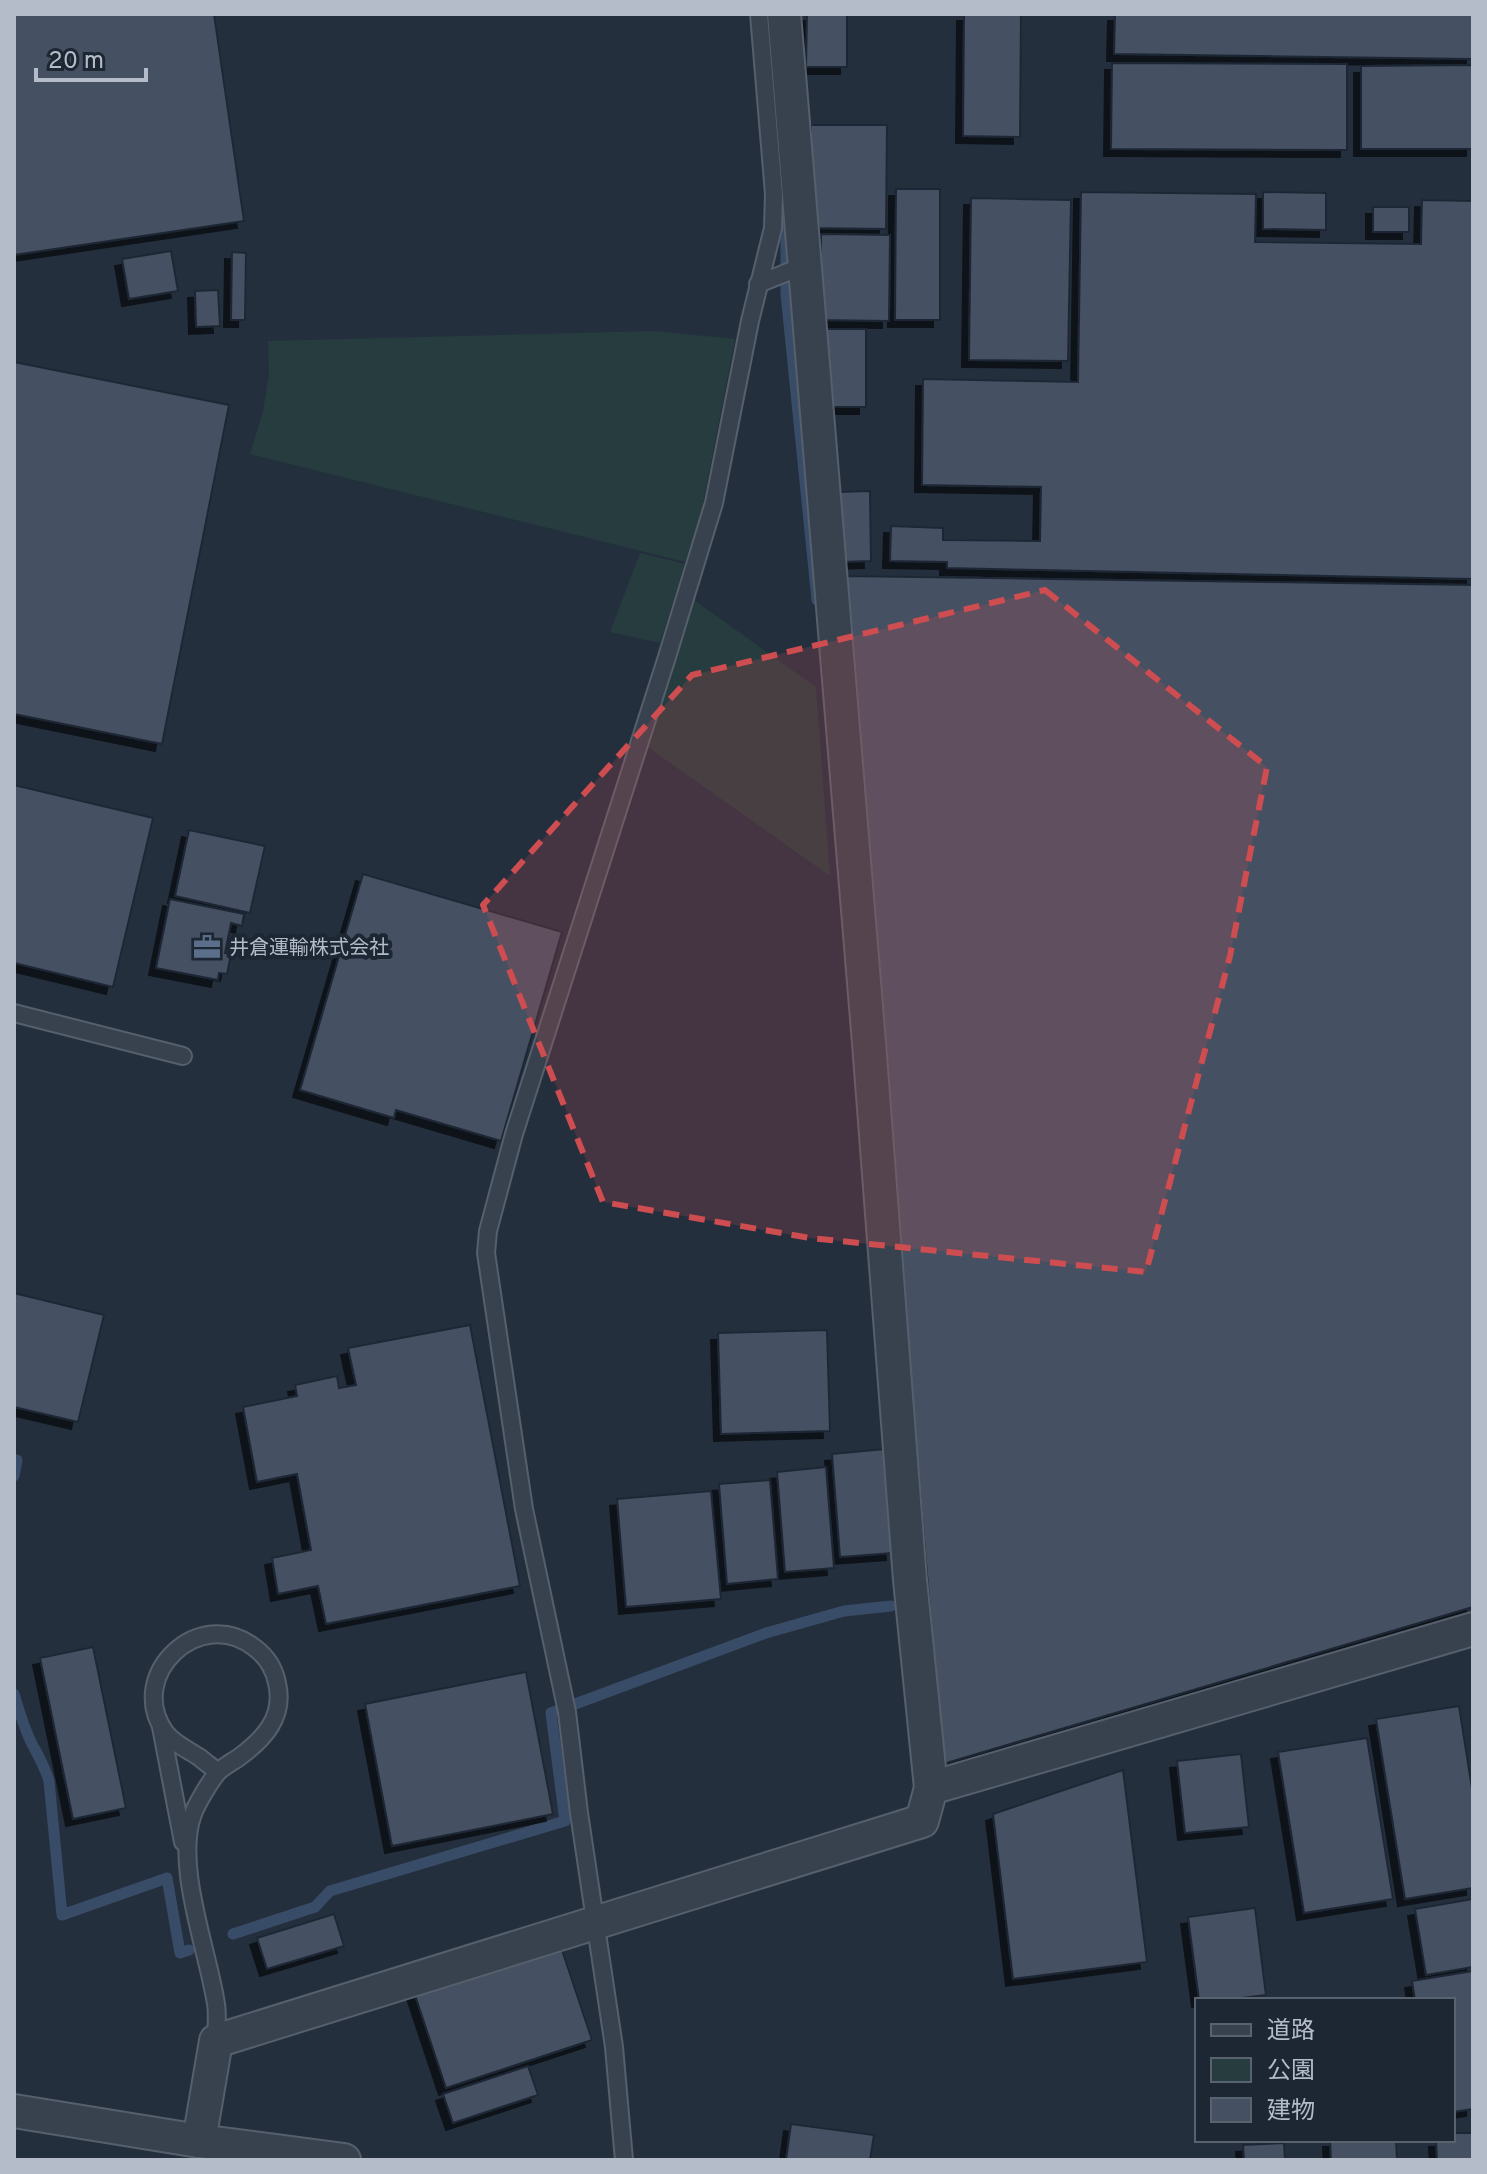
<svg xmlns="http://www.w3.org/2000/svg" width="1487" height="2174" font-family="Overpass,'Noto Sans JP',sans-serif">
  <style>
    .green { fill: #263c3f }
    .lines { fill: none; stroke-linecap: round; stroke-linejoin: round }
    .stream { stroke: #394c67; stroke-width: 11 }
    .building { fill: #455162; stroke: #1f2835; stroke-width: 2; filter: url(#shadow) }
    .service-casing { stroke: #565f6c; stroke-width: 20 }
    .minor-casing { stroke: #565f6c; stroke-width: 36 }
    .service { stroke: #38414e; stroke-width: 16 }
    .minor { stroke: #38414e; stroke-width: 32 }
    .marked { fill: #ce4d50; fill-opacity: 0.2; stroke: #ce4d50; stroke-width: 6; stroke-dasharray: 16 10; stroke-linejoin: round }
    .labels { text-anchor: middle; stroke-width: 8; stroke-linejoin: round; paint-order: stroke }
    .poi-label { font-size: 20px; fill: #b4bcc9; stroke: #1d2633; text-anchor: start }
  </style>
  <defs>
    <filter id="shadow"><feDropShadow dx="-7" dy="7" stdDeviation="0" flood-color="#0009"/></filter>
  </defs>
  <rect width="100%" height="100%" fill="#242f3e"/>
  <g class="green">
    <path d="M 654,331 L 735,339 L 701,515 L 685,562 L 250,454 L 263,412 L 269,373 L 268,341 Z"/>
    <path d="M 640,553 L 685,564 L 660,643 L 610,632 Z"/>
    <path d="M 691,598 L 816,687 L 830,876 L 646,746 Z"/>
  </g>
  <g class="lines">
    <g class="stream">
      <path d="M 776,111 L 786,243 L 786,294 L 817,600"/>
      <path d="M 14,1460 L 17,1460 L 14,1476"/>
      <path d="M 14,1694 C 19,1711 24,1728 32,1744 C 39,1757 45,1767 49,1781 L 62,1915 L 167,1878 L 180,1953 L 189,1950"/>
      <path d="M 233,1934 L 315,1907 L 330,1891 L 565,1821 L 551,1713 L 766,1633 L 844,1611 L 891,1606"/>
    </g>
  </g>
  <g class="building">
    <path d="M 14,14 L 214,14 L 244,221 L 14,255 Z"/>
    <path d="M 807,14 L 847,14 L 847,67 L 806,67 Z"/>
    <path d="M 964,14 L 1021,14 L 1020,137 L 963,136 Z"/>
    <path d="M 1115,14 L 1473,14 L 1473,59 L 1114,54 Z"/>
    <path d="M 1112,63 L 1347,64 L 1347,150 L 1111,149 Z"/>
    <path d="M 1473,65 L 1473,149 L 1361,149 L 1361,66 Z"/>
    <path d="M 811,125 L 887,125 L 886,229 L 811,228 Z"/>
    <path d="M 896,189 L 940,189 L 940,320 L 895,320 Z"/>
    <path d="M 1081,192 L 1256,194 L 1255,242 L 1421,244 L 1422,200 L 1473,201 L 1473,579 L 947,568 L 947,562 L 890,561 L 891,526 L 943,528 L 943,540 L 1040,541 L 1041,487 L 922,485 L 923,379 L 1078,382 Z"/>
    <path d="M 1263,192 L 1326,193 L 1326,230 L 1263,229 Z"/>
    <path d="M 971,198 L 1071,200 L 1068,361 L 969,360 Z"/>
    <rect x="1373" y="207" width="36" height="25"/>
    <path d="M 821,234 L 890,235 L 889,321 L 820,320 Z"/>
    <path d="M 171,251 L 178,291 L 129,299 L 122,259 Z"/>
    <path d="M 232,252 L 246,253 L 245,320 L 231,320 Z"/>
    <path d="M 218,290 L 220,326 L 196,327 L 195,291 Z"/>
    <path d="M 822,329 L 866,329 L 866,407 L 821,407 Z"/>
    <path d="M 14,362 L 229,405 L 162,744 L 14,714 Z"/>
    <path d="M 870,491 L 871,561 L 840,562 L 838,492 Z"/>
    <path d="M 843,576 L 1473,585 L 1473,1607 L 943,1764 Z"/>
    <path d="M 14,785 L 153,818 L 113,987 L 14,963 Z"/>
    <path d="M 189,830 L 265,846 L 250,913 L 175,896 Z"/>
    <path d="M 363,874 L 562,932 L 501,1141 L 396,1110 L 394,1118 L 300,1090 Z"/>
    <path d="M 170,899 L 244,914 L 242,926 L 231,923 L 225,953 L 231,954 L 227,974 L 219,973 L 218,980 L 156,968 Z"/>
    <path d="M 14,1293 L 104,1315 L 78,1422 L 14,1407 Z"/>
    <path d="M 470,1325 L 520,1586 L 326,1624 L 318,1586 L 278,1594 L 272,1558 L 311,1550 L 297,1474 L 257,1482 L 243,1407 L 297,1396 L 295,1385 L 337,1376 L 339,1388 L 356,1385 L 348,1348 Z"/>
    <path d="M 827,1330 L 830,1431 L 721,1434 L 718,1333 Z"/>
    <path d="M 885,1449 L 893,1553 L 840,1557 L 832,1454 Z"/>
    <path d="M 826,1467 L 834,1568 L 785,1572 L 777,1472 Z"/>
    <path d="M 770,1480 L 778,1579 L 727,1584 L 719,1484 Z"/>
    <path d="M 711,1491 L 721,1599 L 626,1607 L 617,1499 Z"/>
    <path d="M 93,1647 L 126,1808 L 73,1819 L 40,1658 Z"/>
    <path d="M 526,1672 L 553,1814 L 392,1846 L 365,1704 Z"/>
    <path d="M 1459,1706 L 1473,1795 L 1473,1888 L 1405,1899 L 1376,1719 Z"/>
    <path d="M 1367,1738 L 1393,1899 L 1304,1913 L 1278,1752 Z"/>
    <path d="M 1241,1754 L 1249,1827 L 1185,1833 L 1177,1761 Z"/>
    <path d="M 1123,1770 L 1147,1962 L 1013,1979 L 993,1814 Z"/>
    <path d="M 1473,1899 L 1473,1967 L 1426,1975 L 1415,1909 Z"/>
    <path d="M 1255,1908 L 1266,1995 L 1225,2000 L 1199,2000 L 1188,1917 Z"/>
    <path d="M 334,1914 L 344,1946 L 267,1969 L 257,1938 Z"/>
    <path d="M 560,1944 L 592,2040 L 446,2088 L 414,1992 Z"/>
    <path d="M 1473,1971 L 1473,2109 L 1453,2112 L 1453,2000 L 1415,2000 L 1412,1981 Z"/>
    <path d="M 528,2066 L 538,2095 L 453,2123 L 443,2094 Z"/>
    <path d="M 791,2124 L 874,2135 L 870,2160 L 786,2160 Z"/>
    <path d="M 1453,2133 L 1473,2133 L 1473,2160 L 1437,2160 L 1436,2140 L 1453,2140 Z"/>
    <path d="M 1330,2140 L 1396,2140 L 1397,2160 L 1331,2160 Z"/>
    <path d="M 1284,2143 L 1285,2160 L 1244,2160 L 1243,2145 Z"/>
  </g>
  <g class="lines">
    <g class="service-casing">
      <g id="service">
        <path d="M 758,284 L 803,266"/>
        <path d="M 14,1013 L 183,1056"/>
        <path d="M 161,1727 L 183,1842"/>
        <path d="M 216,2041 C 216,2029 218,2016 216,2004 C 208,1951 174,1864 193,1814 C 197,1803 211,1780 218,1772 C 223,1767 232,1762 238,1758 C 264,1739 285,1717 277,1683 C 274,1668 267,1657 255,1648 C 200,1604 125,1675 165,1732 C 174,1744 187,1749 199,1757 C 205,1762 212,1767 218,1772"/>
        <path d="M 624,2160 L 614,2047 L 579,1813 L 567,1712 L 524,1509 L 486,1253 L 488,1231 L 514,1134 L 667,657 L 714,503 L 750,321 L 773,228 L 774,194 L 759,14"/>
      </g>
    </g>
    <g class="minor-casing">
      <g id="minor">
        <path d="M 784,14 L 869,1043 L 910,1580 L 931,1788"/>
        <path d="M 14,2111 L 199,2141 L 344,2160"/>
        <path d="M 199,2141 L 216,2041 L 922,1821 L 931,1788 L 1473,1629"/>
      </g>
    </g>
    <use href="#service" class="service"/>
    <use href="#minor" class="minor"/>
  </g>
  <path class="marked" d="M 1045,590 L 1267,767 L 1230,956 L 1146,1272 L 810,1238 L 603,1202 L 483,905 L 692,675 Z"/>
  <defs>
    <g id="office-bare" transform="scale(2.16)"><path d="M-6-3h4V-5.5h4V-3h4V5H-6ZM-1-4.5V-3h2v-1.5ZM-6 0V1H6V0Z" fill="#5c6f8a" stroke="#1d2633" stroke-width="2.5" paint-order="stroke"/></g>
  </defs>
  <g fill-rule="evenodd">
    <use href="#office-bare" x="207" y="947"/>
  </g>
  <g class="labels">
    <g class="poi-label">
      <text x="229" y="954">井倉運輸株式会社</text>
    </g>
  </g>
  <rect width="1487" height="2174" fill="none" stroke="#b4bcc9" stroke-width="32"/>
  <rect x="1195" y="1998" width="260" height="144" fill="#1d2633" stroke="#59626f" stroke-width="2"/>
  <rect x="1211" y="2024" width="40" height="12" fill="#38414e" stroke="#59626f" stroke-width="2"/>
  <text x="1267" y="2038" font-size="24" fill="#b4bcc9">道路</text>
  <rect x="1211" y="2058" width="40" height="24" fill="#263c3f" stroke="#59626f" stroke-width="2"/>
  <text x="1267" y="2078" font-size="24" fill="#b4bcc9">公園</text>
  <rect x="1211" y="2098" width="40" height="24" fill="#455162" stroke="#59626f" stroke-width="2"/>
  <text x="1267" y="2118" font-size="24" fill="#b4bcc9">建物</text>
  <path d="M36 68v12h110v-12" fill="none" stroke="#b4bcc9" stroke-width="4"/>
  <text x="48" y="68" font-size="24" fill="#b4bcc9" stroke="#1d2633" stroke-width="6" paint-order="stroke">20 m</text>
</svg>
